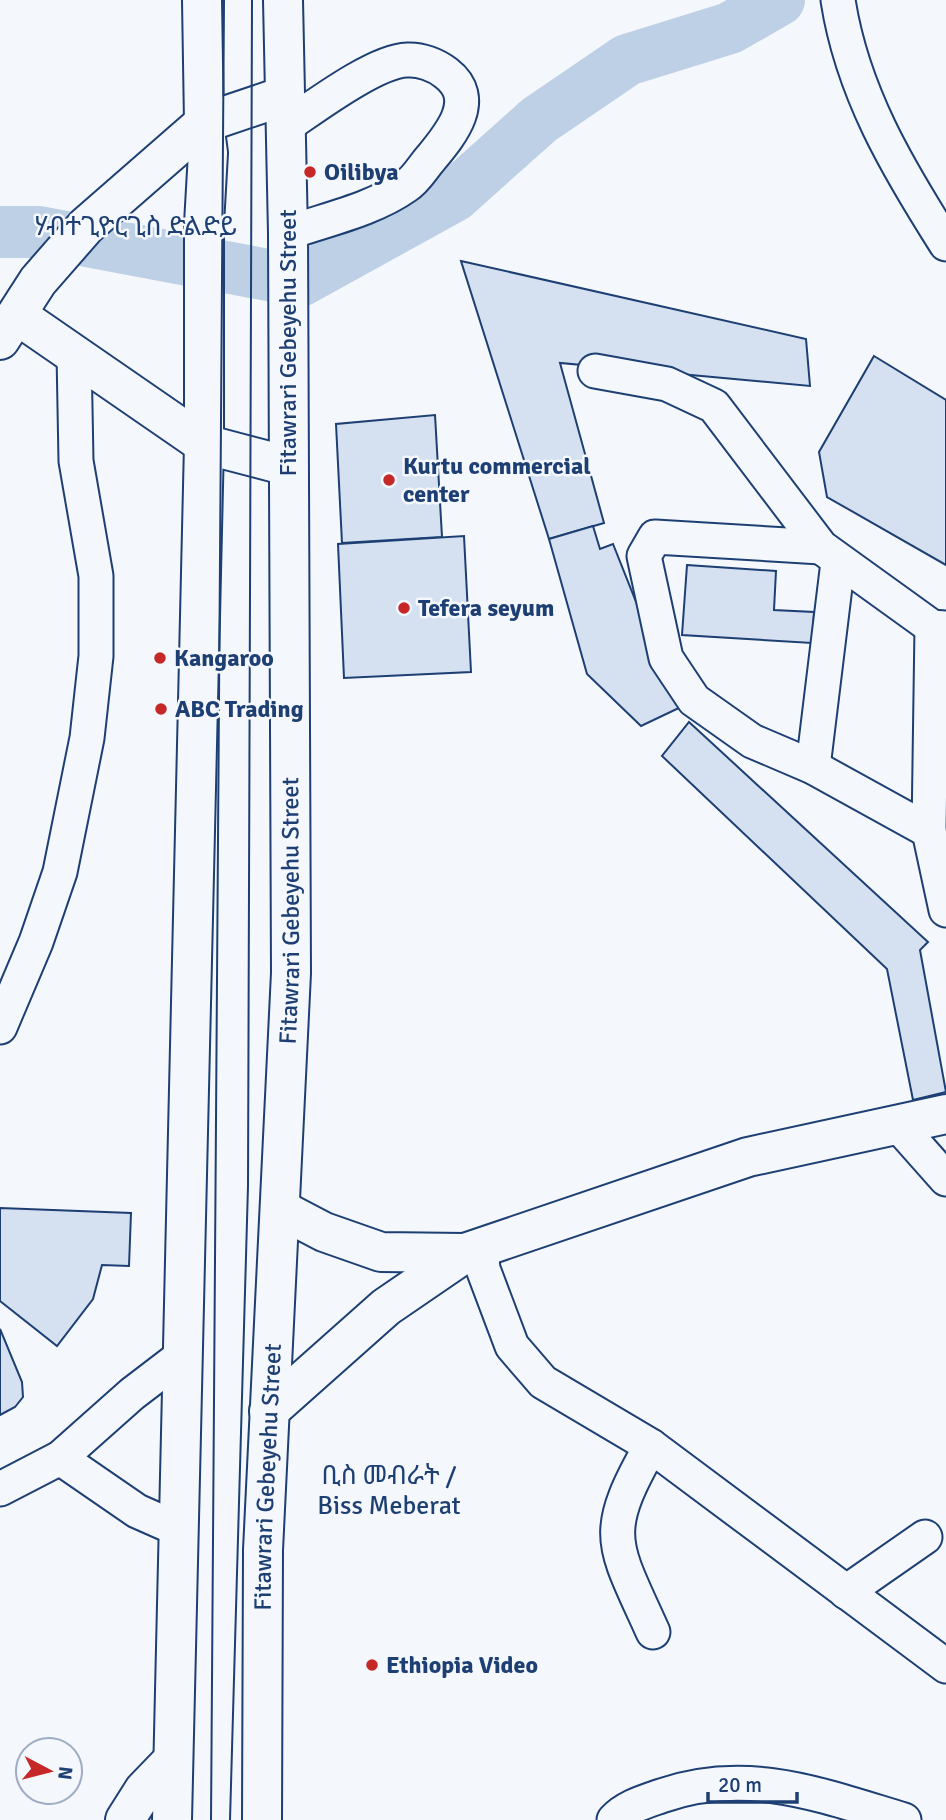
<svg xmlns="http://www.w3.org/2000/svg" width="946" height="1820" font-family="Signika,'Noto Sans Ethiopic',sans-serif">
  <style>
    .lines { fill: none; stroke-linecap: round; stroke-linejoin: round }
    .river { stroke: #bed0e5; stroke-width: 52 }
    .building { fill: #d5e0f0; stroke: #1d3f73; stroke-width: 2 }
    .minor-casing { stroke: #1d3f73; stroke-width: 37 }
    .major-casing { stroke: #1d3f73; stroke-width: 42 }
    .minor { stroke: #f4f7fb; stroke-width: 33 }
    .major { stroke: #f4f7fb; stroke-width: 38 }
    .tram { stroke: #1d3f73; stroke-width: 2 }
    .poi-dot { fill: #c62828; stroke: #f4f7fb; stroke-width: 2.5 }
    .labels { text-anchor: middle; stroke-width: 5; stroke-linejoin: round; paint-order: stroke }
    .poi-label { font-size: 24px; font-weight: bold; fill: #1d3f73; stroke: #f4f7fb; text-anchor: start }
    .street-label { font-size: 24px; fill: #1d3f73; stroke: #f4f7fb }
    .neighbourhood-label { font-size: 26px; fill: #1d3f73; stroke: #f4f7fb }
  </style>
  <rect width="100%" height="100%" fill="#f4f7fb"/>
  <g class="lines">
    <path class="river" d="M 0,232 L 39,232 L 300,281 L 454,196 L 539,120 L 627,60 L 730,28 L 779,0"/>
  </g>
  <g class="building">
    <path d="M 461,261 L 806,339 L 810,386 L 560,363 L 604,523 L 549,539 Z"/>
    <path d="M 874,356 L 946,400 L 946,565 L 827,497 L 819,452 Z"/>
    <path d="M 435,415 L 442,537 L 342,543 L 336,424 Z"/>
    <path d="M 593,526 L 600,549 L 613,544 L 656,652 L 681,707 L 641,726 L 587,674 L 549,539 Z"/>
    <path d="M 464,536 L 471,672 L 344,678 L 338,544 Z"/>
    <path d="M 687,565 L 776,571 L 774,610 L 814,612 L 812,643 L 682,635 Z"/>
    <path d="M 689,722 L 928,942 L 920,950 L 946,1092 L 913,1100 L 887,969 L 662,756 Z"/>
    <path d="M 0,1208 L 131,1213 L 129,1266 L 102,1265 L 93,1299 L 57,1346 L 0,1301 Z"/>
    <path d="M 0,1329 L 22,1382 L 23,1397 L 15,1407 L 0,1415 Z"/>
  </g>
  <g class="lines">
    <g class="minor-casing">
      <g id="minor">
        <path d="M 838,0 C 852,91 897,167 946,244"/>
        <path d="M 286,126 C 313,108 375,61 407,60 C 420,59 436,65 446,73 C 480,99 451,134 431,158 C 423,167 416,180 406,186 C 372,210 327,219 288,233"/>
        <path d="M 595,371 L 667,384 L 714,406 L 821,547 L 932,627 L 946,628"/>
        <path d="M 821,547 L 655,537 L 644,556 L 666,658 L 694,700 L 752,741 L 813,767 L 929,831"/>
        <path d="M 932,627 L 929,831 L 946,910"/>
        <path d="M 813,767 L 838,562"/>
        <path d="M 0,1027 L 36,942 L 60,872 L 87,738 L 96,656 L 96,576 L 76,461 L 74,354"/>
        <path d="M 899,1126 L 946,1179"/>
        <path d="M 481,1248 L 483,1269 L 512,1346 L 543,1382 L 651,1446 L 946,1666"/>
        <path d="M 651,1446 C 600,1535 613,1543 653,1632"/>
        <path d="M 60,1458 L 137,1511 L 180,1530"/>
        <path d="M 0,1489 L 60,1458 L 132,1394 L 183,1355"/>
        <path d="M 846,1592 L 925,1537"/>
        <path d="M 614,1820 C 626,1807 644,1802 661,1796 C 747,1766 821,1795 904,1820"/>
      </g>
    </g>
    <g class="major-casing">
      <g id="major">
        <path d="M 17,315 L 204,444 L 288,466"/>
        <path d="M 0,340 L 38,281 L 86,226 L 204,123 L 284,96"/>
        <path d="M 282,1210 L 324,1232 L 381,1252 L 465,1253 L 748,1157 L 946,1114"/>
        <path d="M 269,1411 L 386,1307 L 465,1253"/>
        <path d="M 125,1820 L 144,1790 L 172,1761"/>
        <path d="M 172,1820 L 204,444 L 204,224 L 208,153 L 204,123 L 202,0"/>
        <path id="s1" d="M 262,1820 L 263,1550 L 291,973 L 288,233 L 283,0"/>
      </g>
    </g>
    <use href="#minor" class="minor"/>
    <use href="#major" class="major"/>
    <g class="tram">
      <path d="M 211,1820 L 224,0"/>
      <path d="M 230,1820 L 248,1186 L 252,0"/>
    </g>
  </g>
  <g class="poi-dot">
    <circle cx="310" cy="172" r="7"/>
    <circle cx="389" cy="480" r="7"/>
    <circle cx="404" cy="608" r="7"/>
    <circle cx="160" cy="658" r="7"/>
    <circle cx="161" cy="709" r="7"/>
    <circle cx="372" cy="1665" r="7"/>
  </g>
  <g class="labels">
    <g class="poi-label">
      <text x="324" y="180">Oilibya</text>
      <text x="403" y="474">Kurtu commercial<tspan x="403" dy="28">center</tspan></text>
      <text x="418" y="616">Tefera seyum</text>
      <text x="174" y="666">Kangaroo</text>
      <text x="175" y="717">ABC Trading</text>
      <text x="386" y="1673">Ethiopia Video</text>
    </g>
    <g class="street-label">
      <text transform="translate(288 343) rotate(-90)" y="8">Fitawrari Gebeyehu Street</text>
      <text dy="8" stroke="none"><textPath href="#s1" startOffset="910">Fitawrari Gebeyehu Street</textPath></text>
      <text dy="8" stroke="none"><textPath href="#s1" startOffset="343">Fitawrari Gebeyehu Street</textPath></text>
    </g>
    <g class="neighbourhood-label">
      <text x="136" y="235">ሃብተጊዮርጊስ ድልድይ</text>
      <text x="389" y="1484">ቢስ መብራት /<tspan x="389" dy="30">Biss Meberat</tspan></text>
    </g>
  </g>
  <g transform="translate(49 1771) rotate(97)"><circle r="33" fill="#f4f7fb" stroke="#9eadc5" stroke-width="2"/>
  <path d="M0-5L12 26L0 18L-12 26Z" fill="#c62828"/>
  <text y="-10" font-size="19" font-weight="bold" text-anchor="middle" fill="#1d3f73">N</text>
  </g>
  <path d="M708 1792v10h89v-10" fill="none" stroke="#1d3f73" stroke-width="3.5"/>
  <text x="718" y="1792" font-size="21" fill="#1d3f73" stroke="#f4f7fb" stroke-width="5" paint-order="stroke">20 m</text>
</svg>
